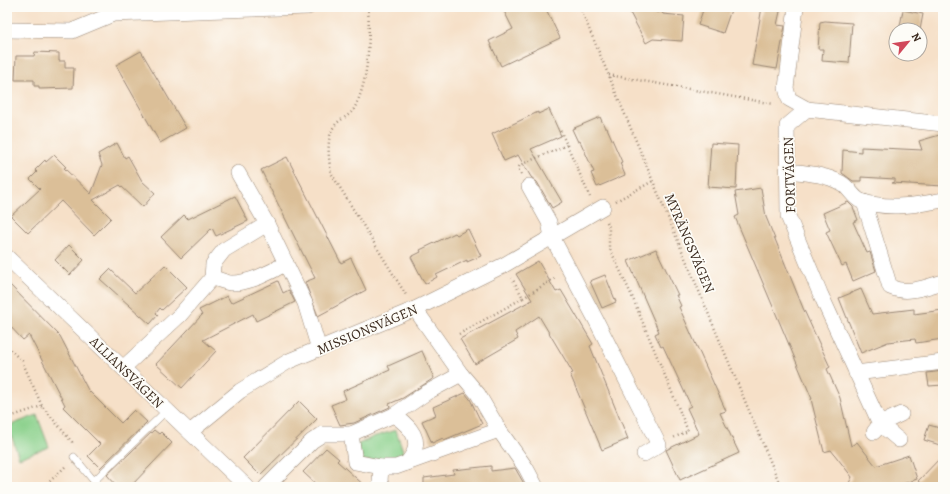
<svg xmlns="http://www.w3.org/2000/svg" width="950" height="494" font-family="Alegreya,serif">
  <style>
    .green { fill: #89d08a; stroke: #627d54 }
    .building { fill: #dbbf98 }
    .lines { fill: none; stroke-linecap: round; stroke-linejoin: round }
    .service-casing { stroke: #988573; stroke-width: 8 }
    .minor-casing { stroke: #988573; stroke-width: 16 }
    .path { stroke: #988573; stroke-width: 2.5; stroke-dasharray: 1 3; stroke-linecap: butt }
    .service { stroke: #fff; stroke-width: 7 }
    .minor { stroke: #fff; stroke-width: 15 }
    .labels { text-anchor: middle; stroke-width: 3.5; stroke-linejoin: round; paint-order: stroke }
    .street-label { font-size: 14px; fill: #3b2a1e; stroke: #fdfcf7 }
  </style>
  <rect width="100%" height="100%" fill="#fdfcf7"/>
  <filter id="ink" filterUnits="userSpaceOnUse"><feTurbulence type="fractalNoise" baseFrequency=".025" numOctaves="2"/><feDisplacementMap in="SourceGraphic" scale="8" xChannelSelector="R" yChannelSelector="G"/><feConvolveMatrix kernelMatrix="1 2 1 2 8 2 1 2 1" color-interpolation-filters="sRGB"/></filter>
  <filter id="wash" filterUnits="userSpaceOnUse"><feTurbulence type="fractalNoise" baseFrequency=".012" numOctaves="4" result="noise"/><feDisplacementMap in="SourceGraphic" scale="16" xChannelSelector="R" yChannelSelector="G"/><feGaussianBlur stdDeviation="0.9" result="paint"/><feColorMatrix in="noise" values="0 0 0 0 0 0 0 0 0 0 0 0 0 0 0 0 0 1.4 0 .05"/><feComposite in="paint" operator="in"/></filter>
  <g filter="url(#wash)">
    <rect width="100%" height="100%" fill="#f6e0c8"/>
    <g class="green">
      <path d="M 37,415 L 49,447 L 19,458 L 8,426 Z"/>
      <path d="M 396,430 L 404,454 L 393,457 L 393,463 L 360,460 L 355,446 L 373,437 Z"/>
    </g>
    <g id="blocks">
      <g class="building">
        <path d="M 502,7 L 545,7 L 560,38 L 501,66 L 489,41 L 513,29 Z"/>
        <path d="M 627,7 L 654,7 L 657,13 L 661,11 L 663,14 L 684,16 L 682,41 L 653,39 L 646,43 Z"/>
        <path d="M 704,7 L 732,7 L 723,33 L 698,25 Z"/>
        <path d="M 762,7 L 781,7 L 777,25 L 785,26 L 777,69 L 752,65 Z"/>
        <path d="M 903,10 L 923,14 L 920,30 L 900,26 Z"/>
        <path d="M 825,21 L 852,23 L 849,63 L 822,61 L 823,49 L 818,49 L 820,22 Z"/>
        <path d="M 141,51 L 186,128 L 160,143 L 116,65 Z"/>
        <path d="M 35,52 L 59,53 L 59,61 L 65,61 L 65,68 L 74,68 L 73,88 L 39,89 L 39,86 L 34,86 L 34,80 L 15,80 L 16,56 L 34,56 Z"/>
        <path d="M 549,109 L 561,136 L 531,149 L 562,202 L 552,208 L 537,182 L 531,177 L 518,155 L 504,161 L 492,134 L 538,112 L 538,114 Z"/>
        <path d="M 600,117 L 605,128 L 607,128 L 622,162 L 620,163 L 625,175 L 597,187 L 591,173 L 594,172 L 580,141 L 578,142 L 572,129 Z"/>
        <path d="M 943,134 L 943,186 L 892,183 L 895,182 L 895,179 L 861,177 L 861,181 L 853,181 L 842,173 L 843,150 L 861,152 L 861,147 L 922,150 L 919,141 Z"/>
        <path d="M 117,143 L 125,158 L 128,156 L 142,181 L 155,193 L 143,207 L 120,185 L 93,200 L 111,218 L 94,235 L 61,201 L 28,233 L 11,216 L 40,189 L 30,179 L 37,172 L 35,170 L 45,160 L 46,162 L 54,155 L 66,167 L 64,168 L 91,194 L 102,165 L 98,154 Z"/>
        <path d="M 711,143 L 738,145 L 736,189 L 708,187 Z"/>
        <path d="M 287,157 L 341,263 L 351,258 L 366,290 L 318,316 L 305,282 L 315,278 L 261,170 Z"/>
        <path d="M 761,188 L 766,217 L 803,308 L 830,367 L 827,369 L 840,398 L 851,446 L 857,442 L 876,466 L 909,455 L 917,479 L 894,487 L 847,487 L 852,477 L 831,450 L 824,452 L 811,399 L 812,399 L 735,217 L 739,215 L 735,192 Z"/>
        <path d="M 235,196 L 248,221 L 216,236 L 212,228 L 181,258 L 161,237 L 184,215 L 188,219 Z"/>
        <path d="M 848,202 L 853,207 L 858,220 L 853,222 L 867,253 L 870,252 L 876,271 L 853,281 L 846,264 L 842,266 L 826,232 L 830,230 L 823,213 Z"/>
        <path d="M 468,229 L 481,256 L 467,262 L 467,260 L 436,275 L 437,277 L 425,284 L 411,257 L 421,252 L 420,250 L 455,233 L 457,235 Z"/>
        <path d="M 69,245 L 84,260 L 70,275 L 55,260 Z"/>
        <path d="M 656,249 L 678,295 L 676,295 L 681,306 L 679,307 L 726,411 L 720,413 L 739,453 L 680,480 L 666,450 L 699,434 L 687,408 L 691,406 L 663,346 L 661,347 L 655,334 L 659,332 L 628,261 Z"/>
        <path d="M 538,261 L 556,292 L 561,290 L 593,344 L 590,346 L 628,439 L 602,450 L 570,374 L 573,373 L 539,316 L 515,332 L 518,339 L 475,364 L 460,339 L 532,300 L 516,274 Z"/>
        <path d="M 165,265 L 187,287 L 162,310 L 160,308 L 156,313 L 158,315 L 150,324 L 100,279 L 110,269 L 135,293 Z"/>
        <path d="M 605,275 L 616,302 L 602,308 L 590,281 Z"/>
        <path d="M 278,281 L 283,293 L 289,290 L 295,302 L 256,321 L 253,314 L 203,340 L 216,351 L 182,388 L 156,364 L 202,315 L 199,310 L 227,296 L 231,303 Z"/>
        <path d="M 7,282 L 60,336 L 88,390 L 121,423 L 134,410 L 147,422 L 100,468 L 88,456 L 100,444 L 63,407 L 65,405 L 29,335 L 23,340 L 7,323 Z"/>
        <path d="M 861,289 L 872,314 L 914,309 L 914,314 L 943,310 L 943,339 L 916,343 L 915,339 L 888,342 L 861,353 L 839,298 Z"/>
        <path d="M 422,351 L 434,378 L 403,398 L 389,404 L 390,407 L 354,423 L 340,425 L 331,405 L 346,399 L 343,391 L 390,370 L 388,366 Z"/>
        <path d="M 943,371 L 943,385 L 929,386 L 927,373 Z"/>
        <path d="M 465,393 L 470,399 L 482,424 L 444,440 L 443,438 L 432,443 L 422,421 L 436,415 L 433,407 Z"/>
        <path d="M 299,401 L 317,419 L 260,475 L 243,458 Z"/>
        <path d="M 929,425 L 943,429 L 943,446 L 924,440 Z"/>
        <path d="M 154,430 L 159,434 L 161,432 L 172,443 L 130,487 L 118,487 L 107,475 Z"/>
        <path d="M 326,448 L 339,459 L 337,461 L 366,487 L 319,487 L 303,472 Z"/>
        <path d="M 943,455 L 943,487 L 925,487 L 918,481 Z"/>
        <path d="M 491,466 L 491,471 L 515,468 L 526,487 L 424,487 L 424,478 L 454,474 L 453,470 Z"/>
      </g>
    </g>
  </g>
  <g filter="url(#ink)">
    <use href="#blocks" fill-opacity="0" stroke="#988573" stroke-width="1"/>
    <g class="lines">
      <g class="service-casing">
        <path id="service" d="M 74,457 L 94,481 L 167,410"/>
      </g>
      <g class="minor-casing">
        <g id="minor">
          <path d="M 796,7 L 786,88 L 789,99 L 807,109"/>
          <path d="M 7,30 L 72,31 L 113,14 L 308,7"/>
          <path d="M 788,171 C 806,173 825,174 841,183 C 849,187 853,198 861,201 C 886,210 918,205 943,200"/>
          <path d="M 238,173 L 267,224 L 305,303 L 319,349"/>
          <path d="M 529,186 L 549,222 L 552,237 L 596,320 L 659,445 L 644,454"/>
          <path d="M 864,202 L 890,287 C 907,295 926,287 943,282"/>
          <path d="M 7,257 L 247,487"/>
          <path d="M 212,278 L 213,264 L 224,250 L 267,224"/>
          <path d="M 123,368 L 180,315 L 212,278 C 218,279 225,282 230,283 C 248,284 272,272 286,263"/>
          <path d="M 856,373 L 943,362"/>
          <path d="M 394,415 C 405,423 419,434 415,449 C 414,454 410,459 407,463"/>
          <path d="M 499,430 L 526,468 L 536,487"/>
          <path d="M 190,432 L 240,391 L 289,361 L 415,309 L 504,265 L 603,207"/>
          <path d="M 874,432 L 880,424 L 901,414"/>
          <path d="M 351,434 L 355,462 L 381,467 L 396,467 L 499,430 L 478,394 L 461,374"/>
          <path d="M 899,440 L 880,424 L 820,293 L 788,216 L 787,126 L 807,109 L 943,124"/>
          <path d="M 381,467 L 380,482 L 383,487"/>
          <path d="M 266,487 L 312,441 L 323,434 L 351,434 L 394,415 L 426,393 L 461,374 L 415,309"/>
        </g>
      </g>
      <g class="path">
        <path d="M 368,7 C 370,38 369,82 354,109 C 349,117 337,120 333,128 C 326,140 329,160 331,173 L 406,295"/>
        <path d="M 580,7 L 781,487"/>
        <path d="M 609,75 L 774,104"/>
        <path d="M 567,145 L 590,197"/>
        <path d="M 521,174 L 518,169 L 520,165 L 567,145 L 559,128"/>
        <path d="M 616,201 L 653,181"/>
        <path d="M 607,222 L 609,227 L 609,247 L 631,294 L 688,431 L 673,438"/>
        <path d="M 523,298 L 555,278"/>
        <path d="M 459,334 L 523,298 L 512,278"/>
        <path d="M 7,347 L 22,361 L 42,406 L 72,442 L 72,445"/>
        <path d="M 7,418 L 42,406"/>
        <path d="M 44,487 L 67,465"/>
      </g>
      <use href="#service" class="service"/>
      <use href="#minor" class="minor"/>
    </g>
  </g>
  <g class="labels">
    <g class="street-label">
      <text transform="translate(789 175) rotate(-92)" y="5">FORTVÄGEN</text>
      <text transform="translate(690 243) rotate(67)" y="5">MYRÄNGSVÄGEN</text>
      <text transform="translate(367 329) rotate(-23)" y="5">MISSIONSVÄGEN</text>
      <text transform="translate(127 372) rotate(44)" y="5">ALLIANSVÄGEN</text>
    </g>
  </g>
  <rect width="950" height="494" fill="none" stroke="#fdfcf7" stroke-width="24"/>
  <g transform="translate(908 42) rotate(61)"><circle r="19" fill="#fdfcf7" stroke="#afa8a0"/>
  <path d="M0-3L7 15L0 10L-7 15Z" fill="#d1495b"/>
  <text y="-6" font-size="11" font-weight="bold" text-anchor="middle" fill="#3b2a1e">N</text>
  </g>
</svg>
